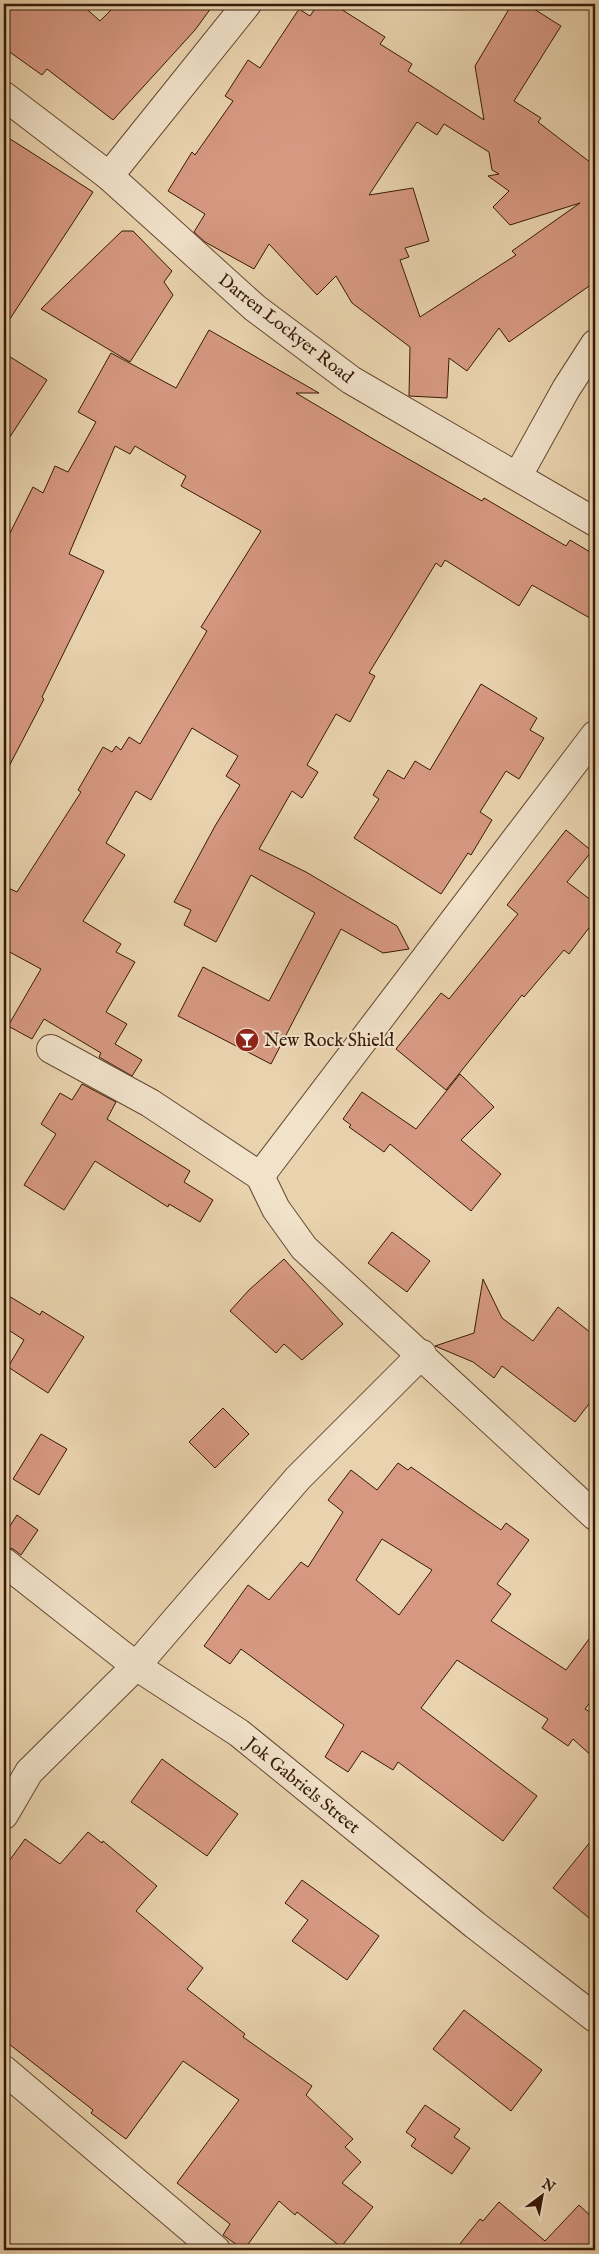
<svg xmlns="http://www.w3.org/2000/svg" width="599" height="2254" font-family="'IM FELL English',serif">
  <style>
    .building { fill: #d69881; stroke: #371907; fill-rule: evenodd }
    .lines { fill: none; stroke-linecap: round; stroke-linejoin: round }
    .street-casing { stroke: #644831; stroke-width: 30 }
    .street { stroke: #f1e2ca; stroke-width: 28 }
    .labels { text-anchor: middle; stroke-width: 4; stroke-linejoin: round; paint-order: stroke }
    .street-label { font-size: 18px; fill: #371907; stroke: #f1e2ca }
    .poi-label { font-size: 18px; fill: #371907; stroke: #f1e2ca; text-anchor: start }
  </style>
  <rect width="100%" height="100%" fill="#e9d3ae"/>
  <filter id="stains"><feTurbulence type="fractalNoise" baseFrequency=".004" numOctaves="4"/><feColorMatrix values="0 0 0 0 .2 0 0 0 0 .09 0 0 0 0 .02 0 0 0 .5 -.17"/></filter>
  <radialGradient id="worn" r=".72"><stop offset=".6" stop-color="#630" stop-opacity="0"/><stop offset="1" stop-color="#630" stop-opacity=".3"/></radialGradient>
  <g class="building">
    <path d="M 4,4 L 81,4 L 100,21 L 117,4 L 214,4 L 195,30 L 113,120 L 47,69 L 42,75 L 4,48 Z"/>
    <path d="M 318,4 L 333,4 L 385,37 L 380,44 L 412,64 L 408,71 L 484,120 L 475,66 L 512,4 L 526,4 L 561,26 L 514,101 L 541,118 L 538,122 L 595,166 L 595,282 L 509,342 L 499,328 L 467,371 L 449,358 L 447,398 L 409,396 L 410,347 L 352,303 L 336,276 L 317,295 L 269,244 L 254,269 L 205,242 L 194,232 L 205,214 L 168,191 L 192,152 L 195,155 L 233,101 L 225,96 L 248,60 L 260,68 L 299,9 L 310,16 ZM 417,122 L 437,135 L 444,124 L 489,152 L 492,170 L 499,174 L 488,176 L 509,191 L 493,207 L 510,225 L 580,203 L 512,251 L 516,255 L 420,317 L 400,260 L 409,257 L 405,248 L 429,241 L 413,188 L 369,195 Z"/>
    <path d="M 4,135 L 93,192 L 4,328 Z"/>
    <path d="M 122,231 L 133,231 L 172,271 L 164,282 L 173,295 L 130,362 L 41,309 Z"/>
    <path d="M 209,330 L 319,393 L 296,393 L 375,440 L 482,501 L 484,498 L 566,546 L 570,540 L 595,555 L 595,621 L 532,585 L 519,606 L 445,560 L 441,567 L 436,563 L 369,673 L 375,676 L 350,722 L 336,714 L 307,765 L 318,772 L 302,798 L 292,791 L 259,849 L 306,872 L 397,926 L 409,949 L 383,953 L 341,929 L 271,1064 L 178,1016 L 203,967 L 269,1001 L 315,913 L 251,875 L 216,942 L 184,925 L 191,910 L 174,902 L 215,826 L 240,785 L 226,776 L 238,756 L 192,728 L 151,800 L 136,791 L 106,843 L 125,855 L 83,921 L 121,944 L 116,952 L 135,962 L 106,1012 L 127,1024 L 115,1044 L 142,1060 L 132,1076 L 99,1057 L 101,1053 L 44,1019 L 32,1039 L 8,1026 L 41,969 L 4,949 L 4,886 L 17,892 L 81,792 L 78,790 L 103,747 L 112,752 L 116,746 L 121,750 L 129,737 L 140,744 L 207,631 L 201,627 L 261,531 L 181,486 L 186,476 L 135,446 L 130,454 L 115,446 L 69,554 L 104,571 L 42,697 L 44,699 L 4,776 L 4,545 L 33,487 L 43,493 L 55,466 L 68,472 L 96,422 L 78,412 L 111,353 L 176,388 Z"/>
    <path d="M 4,353 L 47,380 L 4,446 Z"/>
    <path d="M 481,684 L 537,718 L 530,730 L 544,738 L 519,779 L 506,771 L 480,812 L 492,820 L 471,855 L 468,853 L 441,894 L 354,838 L 379,799 L 373,795 L 388,770 L 404,779 L 415,761 L 430,770 Z"/>
    <path d="M 566,830 L 592,851 L 567,882 L 595,903 L 595,920 L 569,954 L 564,950 L 524,997 L 522,995 L 446,1090 L 396,1049 L 441,993 L 449,999 L 518,914 L 507,905 Z"/>
    <path d="M 460,1074 L 494,1107 L 461,1140 L 501,1174 L 471,1211 L 390,1144 L 384,1152 L 349,1127 L 351,1125 L 343,1119 L 362,1092 L 416,1129 Z"/>
    <path d="M 82,1084 L 116,1102 L 107,1119 L 190,1171 L 184,1182 L 213,1200 L 200,1222 L 169,1204 L 168,1207 L 95,1161 L 64,1210 L 24,1185 L 56,1134 L 41,1124 L 60,1093 L 72,1100 Z"/>
    <path d="M 392,1232 L 430,1261 L 407,1292 L 368,1263 Z"/>
    <path d="M 284,1259 L 343,1324 L 302,1360 L 284,1344 L 276,1353 L 230,1311 L 249,1290 Z"/>
    <path d="M 483,1279 L 502,1318 L 533,1341 L 558,1307 L 595,1336 L 595,1396 L 575,1422 L 502,1366 L 494,1378 L 473,1362 L 435,1346 L 474,1333 Z"/>
    <path d="M 4,1293 L 40,1315 L 42,1311 L 84,1337 L 48,1393 L 8,1367 L 24,1340 L 4,1327 Z"/>
    <path d="M 223,1408 L 249,1434 L 215,1468 L 189,1442 Z"/>
    <path d="M 41,1434 L 67,1449 L 39,1495 L 13,1479 Z"/>
    <path d="M 398,1463 L 408,1470 L 411,1467 L 501,1530 L 506,1523 L 529,1540 L 497,1584 L 511,1594 L 491,1621 L 566,1670 L 595,1631 L 595,1696 L 585,1709 L 595,1715 L 595,1759 L 573,1739 L 568,1746 L 542,1728 L 548,1719 L 457,1660 L 421,1708 L 537,1796 L 503,1841 L 398,1762 L 393,1770 L 362,1751 L 348,1772 L 325,1757 L 344,1725 L 241,1649 L 230,1664 L 204,1646 L 248,1585 L 269,1600 L 301,1562 L 308,1567 L 343,1512 L 328,1500 L 351,1470 L 377,1490 ZM 382,1539 L 432,1570 L 399,1615 L 356,1580 Z"/>
    <path d="M 17,1515 L 38,1530 L 21,1555 L 13,1549 L 4,1547 L 4,1535 Z"/>
    <path d="M 162,1759 L 238,1814 L 207,1856 L 131,1802 Z"/>
    <path d="M 88,1832 L 102,1843 L 103,1841 L 157,1886 L 136,1911 L 203,1968 L 187,1989 L 245,2034 L 243,2037 L 312,2086 L 306,2095 L 353,2139 L 345,2147 L 361,2162 L 342,2183 L 373,2207 L 341,2247 L 297,2212 L 295,2215 L 279,2201 L 244,2250 L 223,2235 L 230,2224 L 177,2183 L 239,2100 L 183,2061 L 126,2139 L 91,2113 L 93,2110 L 4,2040 L 4,1868 L 25,1839 L 60,1864 Z"/>
    <path d="M 595,1836 L 595,1923 L 553,1888 Z"/>
    <path d="M 302,1880 L 379,1936 L 347,1980 L 292,1941 L 308,1920 L 285,1903 Z"/>
    <path d="M 464,2010 L 542,2070 L 511,2111 L 433,2049 Z"/>
    <path d="M 425,2105 L 460,2129 L 454,2137 L 470,2148 L 452,2174 L 411,2146 L 416,2139 L 406,2132 Z"/>
    <path d="M 499,2202 L 545,2241 L 579,2205 L 595,2220 L 595,2250 L 455,2250 L 480,2219 L 483,2221 Z"/>
  </g>
  <g class="lines">
    <g class="street-casing">
      <g id="street">
        <path d="M 4,96 L 109,176 L 255,308 L 351,380 L 595,522"/>
        <path d="M 109,176 L 247,4"/>
        <path d="M 520,472 L 566,389 L 595,344"/>
        <path d="M 51,1049 L 150,1103 L 260,1176 L 276,1209 L 304,1248 L 595,1516"/>
        <path d="M 260,1176 L 595,735"/>
        <path d="M 4,1562 L 136,1666 L 239,1733 L 475,1925 L 595,2018"/>
        <path d="M 4,1815 L 29,1772 L 136,1666 L 298,1478 L 422,1354"/>
        <path d="M 4,2070 L 216,2250"/>
      </g>
    </g>
    <use href="#street" class="street"/>
  </g>
  <defs>
    <g id="bar-disc" transform="scale(1.25)"><circle r="9.5" fill="#8f2418" stroke="#f1e2ca"/><path d="M-6-5H6L.8 .8V4.5H3.5V6h-7V4.5H-.8V.8Z" fill="#fff"/></g>
  </defs>
  <g fill-rule="evenodd">
    <use href="#bar-disc" x="247" y="1040"/>
  </g>
  <g class="labels">
    <g class="street-label">
      <text transform="translate(286 328) rotate(38)" y="6">Darren Lockyer Road</text>
      <text transform="translate(303 1785) rotate(39)" y="6">Jok Gabriels Street</text>
    </g>
    <g class="poi-label">
      <text x="264" y="1046">New Rock Shield</text>
    </g>
  </g>
  <rect width="599" height="2254" fill="none" stroke="#e9d3ae" stroke-width="20"/>
  <rect x="5" y="5" width="589" height="2244" fill="none" stroke="#371907" stroke-width="2.5"/>
  <rect x="10" y="10" width="579" height="2234" fill="none" stroke="#371907"/>
  <g transform="translate(542 2196) rotate(32)" stroke="#f1e2ca" stroke-width="4" paint-order="stroke">
  <path d="M0-4L9 19L0 12L-9 19Z" fill="#371907"/>
  <text y="-8" font-size="14" font-weight="bold" text-anchor="middle" fill="#371907">N</text>
  </g>
  <rect width="100%" height="100%" filter="url(#stains)"/>
  <rect width="100%" height="100%" fill="url(#worn)"/>
</svg>
